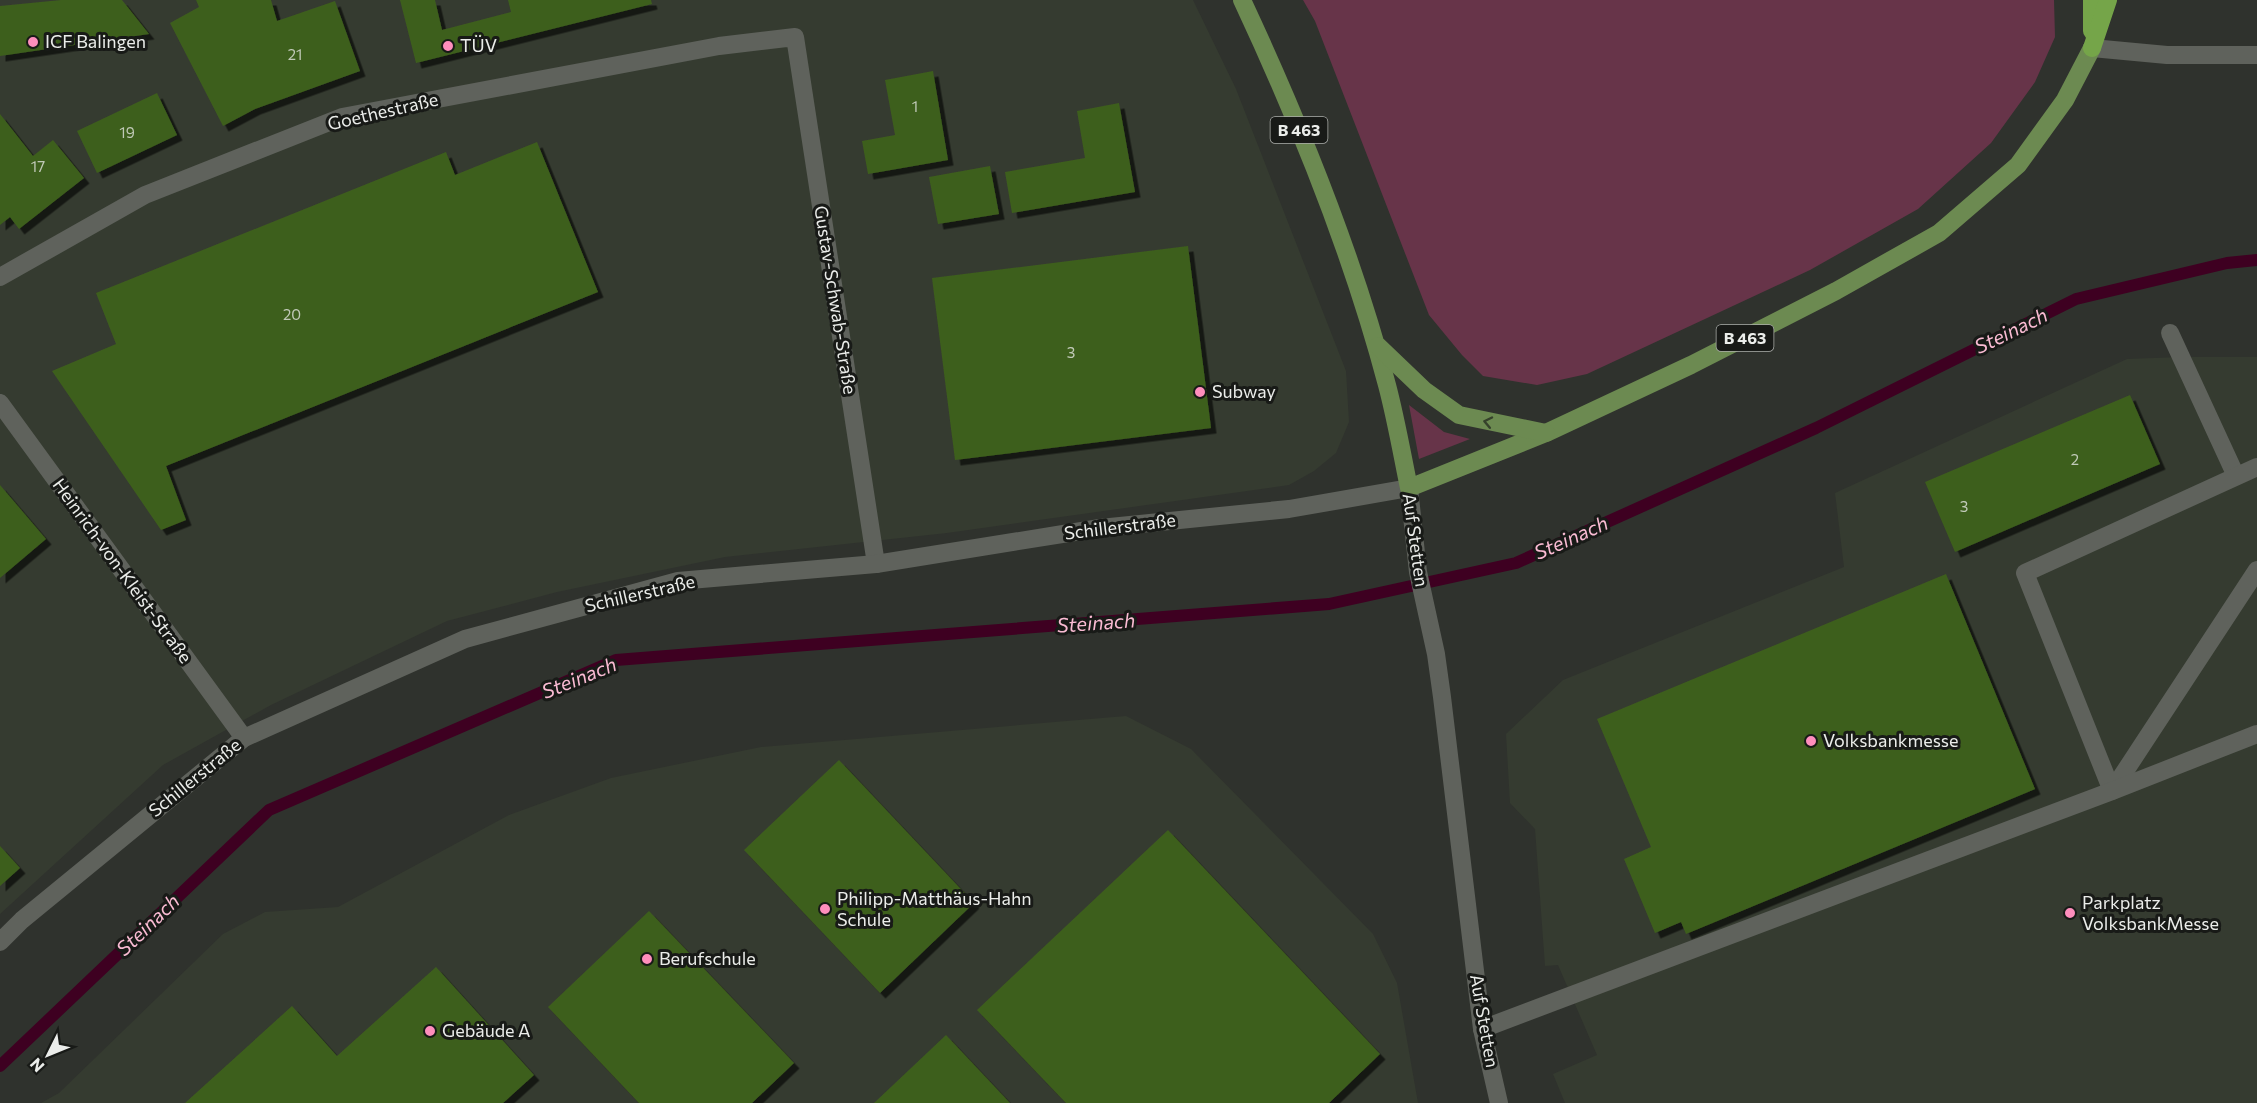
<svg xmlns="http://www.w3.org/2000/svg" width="2257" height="1103" font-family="Commissioner,sans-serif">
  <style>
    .built { fill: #353b30 }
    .green { fill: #673449 }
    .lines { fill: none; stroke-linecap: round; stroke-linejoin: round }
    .stream { stroke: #3e0021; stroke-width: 12 }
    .building { fill: #3e5e1d; filter: url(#shadow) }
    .lane { stroke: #5f625c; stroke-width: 18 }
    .street { stroke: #5f625c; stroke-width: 18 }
    .secondary { stroke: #5f625c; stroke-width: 18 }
    .primary { stroke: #6c8a51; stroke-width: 18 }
    .highway { stroke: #75a549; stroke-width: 18 }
    .oneway { stroke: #35412b }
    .poi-dot { fill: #fe8ebc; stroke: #181a17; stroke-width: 2 }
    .labels { text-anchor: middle; stroke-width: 6; stroke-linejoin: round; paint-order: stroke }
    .number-label { font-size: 15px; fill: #c0c9b7 }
    .shield { fill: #181a17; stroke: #acaeab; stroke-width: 1.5 }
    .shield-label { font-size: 16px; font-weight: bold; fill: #ebedea }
    .poi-label { font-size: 18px; fill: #ebedea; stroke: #181a17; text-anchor: start }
    .street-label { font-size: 18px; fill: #ebedea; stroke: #181a17 }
    .water-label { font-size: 20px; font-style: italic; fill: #fabbd3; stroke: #181a17 }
  </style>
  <defs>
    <filter id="shadow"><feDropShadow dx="5.5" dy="5.5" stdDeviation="0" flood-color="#0009"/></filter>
  </defs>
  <rect width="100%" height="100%" fill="#2f322d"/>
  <g class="built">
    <path d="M 0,0 L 1193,0 L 1236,89 L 1346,371 L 1349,422 L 1336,453 L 1314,471 L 1289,485 L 947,533 L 725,557 L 557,592 L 447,621 L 271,705 L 163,765 L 0,914 Z"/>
    <path d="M 2181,357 L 2257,357 L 2257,1103 L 1565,1103 L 1553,1074 L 1597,1055 L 1558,965 L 1545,966 L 1535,829 L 1510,803 L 1506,734 L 1563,680 L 1844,567 L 1835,493 L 2127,359 Z"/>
    <path d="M 1126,716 L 1191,749 L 1373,934 L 1397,983 L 1418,1103 L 41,1103 L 59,1093 L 223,934 L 265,912 L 338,907 L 509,815 L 611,778 L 761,747 Z"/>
  </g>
  <g class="green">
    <path d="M 1303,0 L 2054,0 L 2055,37 L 2035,82 L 1991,143 L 1918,209 L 1810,270 L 1587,374 L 1537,385 L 1483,376 L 1462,355 L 1429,315 L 1315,21 Z"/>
    <path d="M 1409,405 L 1444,432 L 1470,439 L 1419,459 Z"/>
  </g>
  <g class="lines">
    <path class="stream" d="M 0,1066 L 269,810 L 616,660 L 1329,604 L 1516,563 L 1816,428 L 2076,299 L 2227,263 L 2257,260"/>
  </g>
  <g class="building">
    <path d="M 61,0 L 122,0 L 149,34 L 0,56 L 0,6 Z"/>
    <path d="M 196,0 L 271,0 L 277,21 L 335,1 L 360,71 L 255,109 L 223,126 L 170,23 L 199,7 Z"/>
    <path d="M 400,0 L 435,0 L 442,30 L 511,12 L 508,0 L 651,0 L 652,4 L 416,63 Z"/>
    <path d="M 933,71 L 948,160 L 868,174 L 862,141 L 895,135 L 885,80 Z"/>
    <path d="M 157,93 L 177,135 L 97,173 L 77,131 Z"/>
    <path d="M 1119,103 L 1135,192 L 1012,213 L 1005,172 L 1085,158 L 1077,111 Z"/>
    <path d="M 0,114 L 33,156 L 53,140 L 84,178 L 19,229 L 10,217 L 0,225 Z"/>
    <path d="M 537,142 L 598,292 L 166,466 L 186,520 L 161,530 L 52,371 L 116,344 L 96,293 L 446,152 L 455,175 Z"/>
    <path d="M 990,166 L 999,214 L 938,224 L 929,177 Z"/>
    <path d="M 1188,246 L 1211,428 L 955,460 L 932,278 Z"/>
    <path d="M 2130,395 L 2160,464 L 1955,552 L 1925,482 Z"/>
    <path d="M 0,485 L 46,539 L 0,578 Z"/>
    <path d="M 1946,574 L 2035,789 L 1686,934 L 1681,922 L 1655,933 L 1624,859 L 1651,847 L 1597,719 Z"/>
    <path d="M 839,760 L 974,903 L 880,993 L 744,850 Z"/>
    <path d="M 1168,830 L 1380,1054 L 1329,1103 L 1066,1103 L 977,1010 Z"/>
    <path d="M 0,846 L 20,868 L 0,886 Z"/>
    <path d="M 649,911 L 794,1063 L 752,1103 L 639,1103 L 548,1007 Z"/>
    <path d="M 436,967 L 534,1075 L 503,1103 L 185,1103 L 292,1006 L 337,1056 Z"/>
    <path d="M 946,1035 L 1010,1103 L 874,1103 Z"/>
  </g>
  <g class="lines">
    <g class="lane">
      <path d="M 2092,48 L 2167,55 L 2257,55"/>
      <path d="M 2170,333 L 2236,476"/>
      <path d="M 2257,467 L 2025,573 L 2112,791 L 2257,570"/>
      <path d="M 1482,1029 L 2112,791 L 2257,734"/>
    </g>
    <g class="street">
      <path d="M 0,277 L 145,195 L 342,117 L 719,46 L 795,37 L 876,564"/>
      <path d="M 0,403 L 244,738"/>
      <path d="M 0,942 L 22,920 L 244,738 L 465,639 L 678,581 L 876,564 L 1100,528 L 1289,509 L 1409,488"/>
    </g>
    <path class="secondary" d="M 1409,488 L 1418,572 L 1436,654 L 1442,697 L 1482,1029 L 1499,1103"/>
    <g class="primary">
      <path d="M 1242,0 C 1300,124 1352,252 1387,385 C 1396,419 1402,454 1409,488 L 1546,433 L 1691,365 L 1836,291 L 1939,233 L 2018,165 L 2065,100 L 2092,48"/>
      <path d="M 1378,346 L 1424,390 L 1459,415 L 1546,433"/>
    </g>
    <g class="highway">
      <path d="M 2092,31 L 2092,0"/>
      <path d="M 2092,48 L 2108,0"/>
    </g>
  </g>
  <defs><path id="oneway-chevron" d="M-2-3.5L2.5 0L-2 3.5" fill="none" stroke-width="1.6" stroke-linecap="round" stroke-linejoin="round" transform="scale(1.5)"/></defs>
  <use class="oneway" href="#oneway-chevron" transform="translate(1488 422) rotate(-168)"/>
  <g class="poi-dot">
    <circle cx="33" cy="42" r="6"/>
    <circle cx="448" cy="46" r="6"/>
    <circle cx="1200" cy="392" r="6"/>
    <circle cx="1811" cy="741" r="6"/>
    <circle cx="825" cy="909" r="6"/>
    <circle cx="2070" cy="913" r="6"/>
    <circle cx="647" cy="959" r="6"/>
    <circle cx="430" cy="1031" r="6"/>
  </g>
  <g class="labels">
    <g class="number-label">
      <text x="295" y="60">21</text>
      <text x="915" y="112">1</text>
      <text x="127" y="138">19</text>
      <text x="38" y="172">17</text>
      <text x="292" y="320">20</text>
      <text x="1071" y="358">3</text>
      <text x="2075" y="465">2</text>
      <text x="1964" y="512">3</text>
    </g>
    <g class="shield">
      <rect x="1270.5" y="117" width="57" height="26" rx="4.5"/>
      <rect x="1716.5" y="325" width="57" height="26" rx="4.5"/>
    </g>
    <g class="shield-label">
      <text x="1299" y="136">B 463</text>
      <text x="1745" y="344">B 463</text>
    </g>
    <g class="poi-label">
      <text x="45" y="48">ICF Balingen</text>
      <text x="460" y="52">TÜV</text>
      <text x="1212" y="398">Subway</text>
      <text x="1823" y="747">Volksbankmesse</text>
      <text x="837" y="905">Philipp-Matthäus-Hahn<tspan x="837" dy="21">Schule</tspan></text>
      <text x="2082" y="909">Parkplatz<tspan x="2082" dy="21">VolksbankMesse</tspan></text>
      <text x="659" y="965">Berufschule</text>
      <text x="442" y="1037">Gebäude A</text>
    </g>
    <g class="street-label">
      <text transform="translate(383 112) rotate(-13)" y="6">Goethestraße</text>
      <text transform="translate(835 300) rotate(81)" y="6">Gustav-Schwab-Straße</text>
      <text transform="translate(1120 527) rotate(-7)" y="6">Schillerstraße</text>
      <text transform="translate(1415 540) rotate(82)" y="6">Auf Stetten</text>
      <text transform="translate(122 571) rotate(54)" y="6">Heinrich-von-Kleist-Straße</text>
      <text transform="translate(640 594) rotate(-13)" y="6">Schillerstraße</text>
      <text transform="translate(195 778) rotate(-39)" y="6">Schillerstraße</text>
      <text transform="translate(1484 1021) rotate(80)" y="6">Auf Stetten</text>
    </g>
    <g class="water-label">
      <text transform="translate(2011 331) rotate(-26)" y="7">Steinach</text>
      <text transform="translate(1571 538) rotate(-24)" y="7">Steinach</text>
      <text transform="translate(1096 623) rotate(-4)" y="7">Steinach</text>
      <text transform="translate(579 678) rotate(-22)" y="7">Steinach</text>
      <text transform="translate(148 925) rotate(-44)" y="7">Steinach</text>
    </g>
  </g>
  <g transform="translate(48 1055) rotate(227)" stroke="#181a17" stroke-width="4.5" paint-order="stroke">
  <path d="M0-4.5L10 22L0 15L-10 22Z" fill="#ebedea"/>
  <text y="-9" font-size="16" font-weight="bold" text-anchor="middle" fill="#ebedea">N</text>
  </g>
</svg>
